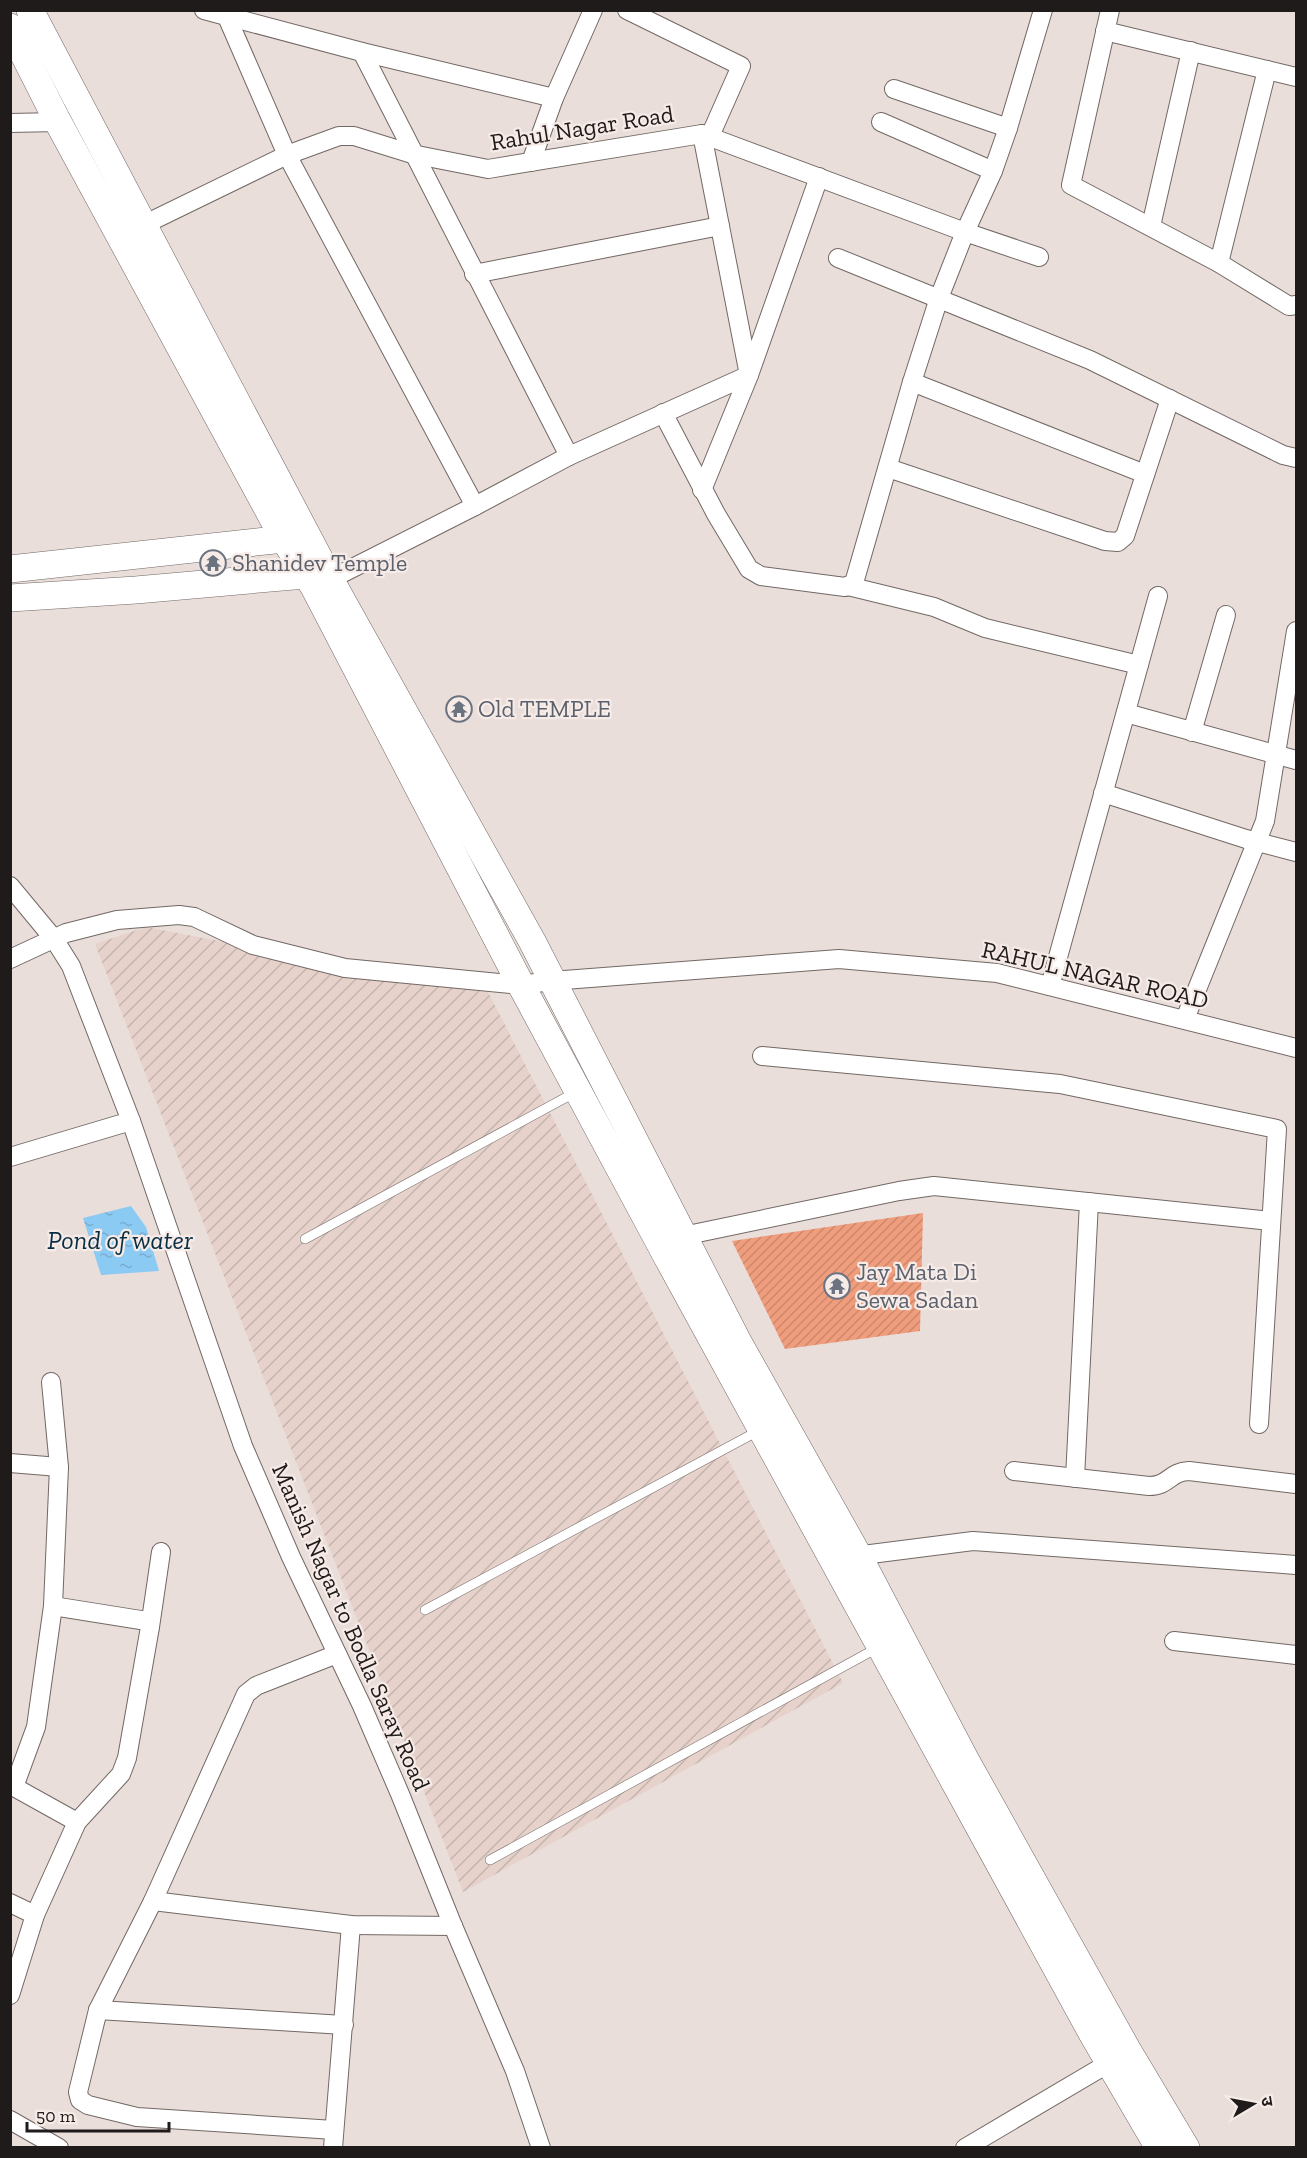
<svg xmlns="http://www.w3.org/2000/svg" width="1307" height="2158" font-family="'Zilla Slab','Noto Sans Devanagari',serif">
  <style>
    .industrial { fill: url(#industrial-furrows) }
    .water { fill: url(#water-ripples) }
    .building { fill: url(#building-hatch) }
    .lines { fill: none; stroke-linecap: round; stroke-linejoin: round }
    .lane-casing { stroke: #726864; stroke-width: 10 }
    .street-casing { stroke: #726864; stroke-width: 20 }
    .secondary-casing { stroke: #726864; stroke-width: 28 }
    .lane { stroke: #fff; stroke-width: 9 }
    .street { stroke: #fff; stroke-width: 18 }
    .secondary { stroke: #fff; stroke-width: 27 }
    .labels { text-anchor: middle; stroke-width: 4.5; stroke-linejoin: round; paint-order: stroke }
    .street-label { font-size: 24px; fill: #1f1b1a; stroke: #f7ebe7 }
    .worship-label { font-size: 24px; fill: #5b616d; stroke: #f7ebe7; text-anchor: start }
    .water-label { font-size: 26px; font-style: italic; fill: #082e43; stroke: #f7ebe7 }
  </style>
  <defs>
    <pattern id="industrial-furrows" width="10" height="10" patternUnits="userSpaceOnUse" patternTransform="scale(1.5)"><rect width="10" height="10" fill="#e6d2cb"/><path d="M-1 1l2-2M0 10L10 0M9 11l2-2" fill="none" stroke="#c5b4ae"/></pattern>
    <pattern id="water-ripples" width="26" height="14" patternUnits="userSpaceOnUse" patternTransform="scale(1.5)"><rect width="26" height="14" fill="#8bcaf3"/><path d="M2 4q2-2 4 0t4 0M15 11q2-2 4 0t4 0" fill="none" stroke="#78add0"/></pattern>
    <pattern id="building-hatch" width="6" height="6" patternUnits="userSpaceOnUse" patternTransform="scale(1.5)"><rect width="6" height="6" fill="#f09d7d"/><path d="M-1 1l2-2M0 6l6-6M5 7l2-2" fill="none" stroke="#cd876b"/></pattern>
  </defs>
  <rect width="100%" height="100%" fill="#eadeda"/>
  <path class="industrial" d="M 146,927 L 488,992 L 843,1683 L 463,1892 L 95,944 Z"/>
  <path class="water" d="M 131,1206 L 146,1227 L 159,1271 L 101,1275 L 83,1218 Z"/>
  <path class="building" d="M 923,1213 L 920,1331 L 785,1349 L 732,1241 Z"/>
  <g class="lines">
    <g class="lane-casing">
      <g id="lane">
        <path d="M 305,1239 L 576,1092"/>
        <path d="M 425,1610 L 760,1430"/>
        <path d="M 490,1860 L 879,1647"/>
      </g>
    </g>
    <g class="street-casing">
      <g id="street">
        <path d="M 204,10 L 362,52 L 554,98"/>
        <path d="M 627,10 L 741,66 L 710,136"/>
        <path d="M 1110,10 L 1071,185 L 1219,263 L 1289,306 L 1296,305"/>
        <path d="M 227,17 L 287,155 L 475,506"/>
        <path d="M 1105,31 L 1296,77"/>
        <path d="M 362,52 L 569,456"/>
        <path d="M 894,89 L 1008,128"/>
        <path d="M 881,122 L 993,171"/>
        <path d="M 10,123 L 58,122"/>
        <path d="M 531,162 L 554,98 L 593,10"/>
        <path d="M 1151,226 L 1191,51"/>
        <path d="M 135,229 L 287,155 L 339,136 L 354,136 L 412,154 L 488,169 L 702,134 L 965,232 L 1039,257"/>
        <path d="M 838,258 L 1090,360 L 1283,455 L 1296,458"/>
        <path d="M 1219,263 L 1267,70"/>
        <path d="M 474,274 L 720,226"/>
        <path d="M 912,382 L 1145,474"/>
        <path d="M 663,413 L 716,514 L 749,569 L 761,576 L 845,587 L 854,583 L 912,382 L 939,298 L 965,232 L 993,171 L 1008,128 L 1043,10"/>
        <path d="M 888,468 L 1105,541 L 1118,542 L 1125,536 L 1170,399"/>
        <path d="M 702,490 L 749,375 L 819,177"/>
        <path d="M 321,584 L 475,506 L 569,456 L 749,375 L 702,134"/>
        <path d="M 848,586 L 934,607 L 985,628 L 1139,665"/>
        <path d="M 1126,713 L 1296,760"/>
        <path d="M 1192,732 L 1226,615"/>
        <path d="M 1103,793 L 1246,839 L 1296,852"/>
        <path d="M 10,886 L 54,939 L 71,966 L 131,1121 L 10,1157"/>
        <path d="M 10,959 L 66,933 L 117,920 L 179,915 L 194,917 L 253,945 L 345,968 L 521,985 L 551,981 L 839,959 L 997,973 L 1296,1048"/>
        <path d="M 1050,986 L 1158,596"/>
        <path d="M 1185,1019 L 1265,821 L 1296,631"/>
        <path d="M 762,1056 L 1060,1084 L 1277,1129 L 1259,1424"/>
        <path d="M 131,1121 L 243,1446 L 291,1557 L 362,1706 L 400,1794 L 453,1926 L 515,2071 L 541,2148"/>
        <path d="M 683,1236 L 899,1191 L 934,1186 L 1271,1221"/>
        <path d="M 10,1463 L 59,1467"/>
        <path d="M 1014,1471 L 1149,1486 C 1169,1486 1169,1472 1189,1471 L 1296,1484"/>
        <path d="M 1075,1478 L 1089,1202"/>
        <path d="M 847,1557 L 973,1541 L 1296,1565"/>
        <path d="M 150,1627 L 161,1552"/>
        <path d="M 1174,1641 L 1296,1655"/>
        <path d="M 10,1786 L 14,1787 L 36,1727 L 53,1606 L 59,1467 L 51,1382"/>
        <path d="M 14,1787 L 77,1822"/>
        <path d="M 153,1901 L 351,1925 L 453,1926"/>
        <path d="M 10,1903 L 35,1915"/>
        <path d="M 10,1995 L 35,1915 L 77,1822 L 121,1774 L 127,1758 L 150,1627 L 149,1623 L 147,1621 L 53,1606"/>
        <path d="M 98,2010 L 344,2025"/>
        <path d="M 10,2120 L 59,2148"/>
        <path d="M 334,2130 L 137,2117 L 88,2105 L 80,2100 L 78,2092 L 98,2010 L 153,1901 L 246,1694 L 256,1686 L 337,1654"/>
        <path d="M 333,2148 L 351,1925"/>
        <path d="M 965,2148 L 1109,2063"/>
      </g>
    </g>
    <g class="secondary-casing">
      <g id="secondary">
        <path d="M 30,10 L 330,579 L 532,941 L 737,1340 L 858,1555 L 965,1759 L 1128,2051 L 1186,2148"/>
        <path d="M 10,27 L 58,122 L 284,539 L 314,587 L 521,985 L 666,1255 L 1093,2035 L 1159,2148"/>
        <path d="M 10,569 L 284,539"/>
        <path d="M 10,598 L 136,590 L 305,575"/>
      </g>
    </g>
    <use href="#lane" class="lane"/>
    <use href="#street" class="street"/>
    <use href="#secondary" class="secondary"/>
  </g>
  <defs>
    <g id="temple-ring" transform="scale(1.35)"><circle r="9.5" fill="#f7ebe7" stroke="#6b7280" stroke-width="1.5"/><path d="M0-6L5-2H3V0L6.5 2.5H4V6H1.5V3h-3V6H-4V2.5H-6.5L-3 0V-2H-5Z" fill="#6b7280"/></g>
  </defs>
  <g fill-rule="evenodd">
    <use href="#temple-ring" x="213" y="563"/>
    <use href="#temple-ring" x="459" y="709"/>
    <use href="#temple-ring" x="837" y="1286"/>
  </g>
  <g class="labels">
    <g class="street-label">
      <text transform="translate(582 128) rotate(-9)" y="8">Rahul Nagar Road</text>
      <text transform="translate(1095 975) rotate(13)" y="8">RAHUL NAGAR ROAD</text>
      <text transform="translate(351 1627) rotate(66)" y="8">Manish Nagar to Bodla Saray Road</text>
    </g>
    <g class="worship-label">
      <text x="232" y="571">Shanidev Temple</text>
      <text x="478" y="717">Old TEMPLE</text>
      <text x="856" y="1280">Jay Mata Di<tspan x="856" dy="28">Sewa Sadan</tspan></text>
    </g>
    <g class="water-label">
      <text x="120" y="1249">Pond of water</text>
    </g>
  </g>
  <rect width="1307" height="2158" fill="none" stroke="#1f1b1a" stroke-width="24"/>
  <g transform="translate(1253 2104) rotate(80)" stroke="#f7ebe7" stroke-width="4.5" paint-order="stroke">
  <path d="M0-4.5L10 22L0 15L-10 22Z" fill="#1f1b1a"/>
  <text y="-9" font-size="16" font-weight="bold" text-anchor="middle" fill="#1f1b1a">उ</text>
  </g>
  <path d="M27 2122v9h142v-9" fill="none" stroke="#1f1b1a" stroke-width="3"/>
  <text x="36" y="2122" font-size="18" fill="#1f1b1a" stroke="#f7ebe7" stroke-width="4.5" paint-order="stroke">50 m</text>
</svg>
